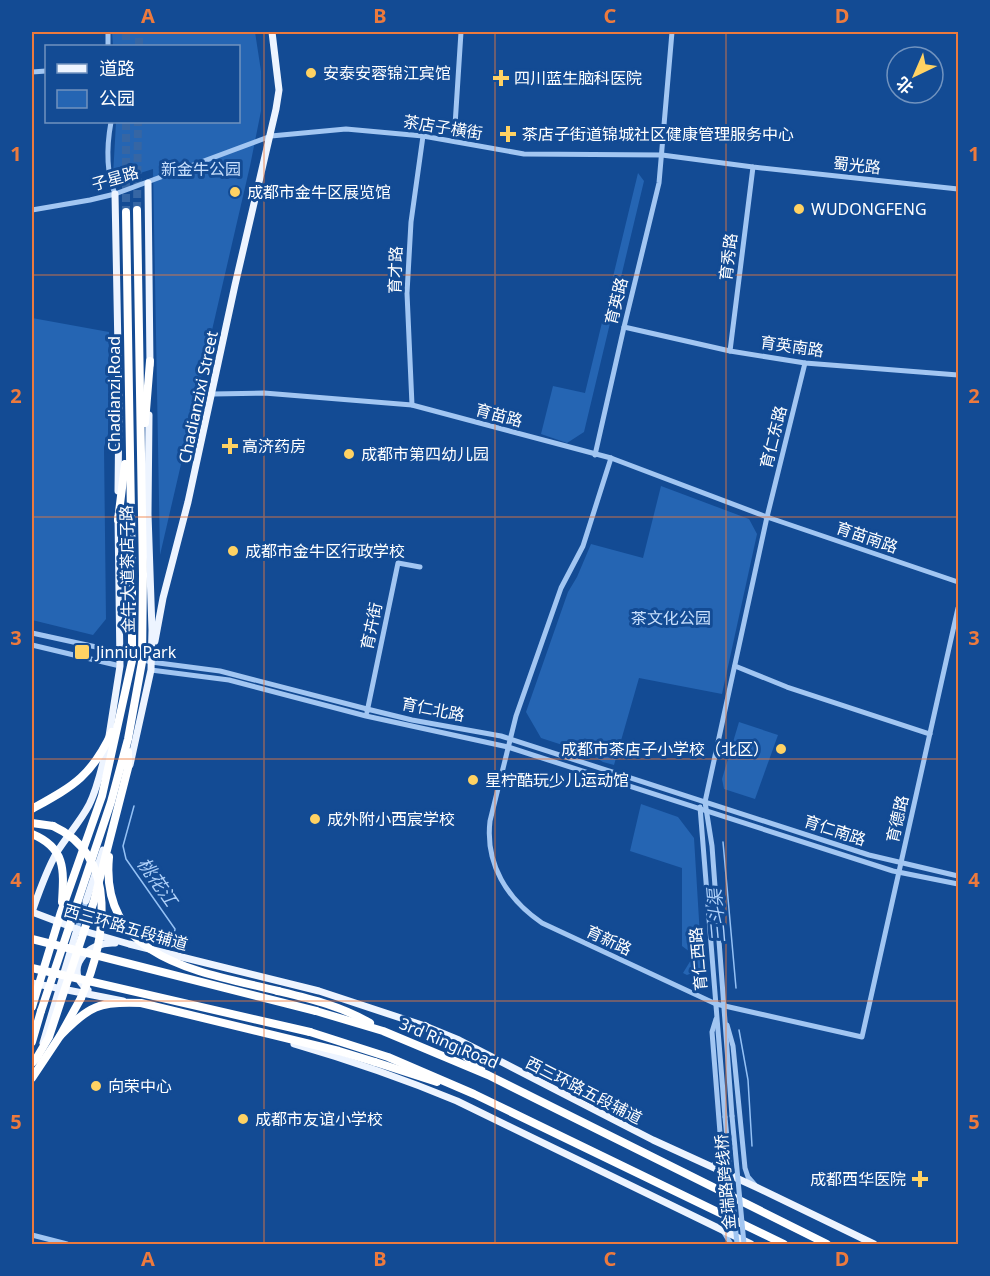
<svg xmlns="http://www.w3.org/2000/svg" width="990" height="1276" font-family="'Noto Sans','Noto Sans SC',sans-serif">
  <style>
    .green { fill: #2565b3 }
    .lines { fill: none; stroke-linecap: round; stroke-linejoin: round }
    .stream { stroke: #94c1f5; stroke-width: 1.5 }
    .highway-tunnel { stroke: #3666a4; stroke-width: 8; stroke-dasharray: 8 4; stroke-linecap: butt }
    .minor { stroke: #a2c6f2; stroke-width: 5 }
    .major { stroke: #edf4ff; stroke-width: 7 }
    .highway { stroke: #fff; stroke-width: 8 }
    .minor-bridge { stroke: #a2c6f2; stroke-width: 5 }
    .highway-bridge { stroke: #fff; stroke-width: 8 }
    .grid { fill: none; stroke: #ed7a3d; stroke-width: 1.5; stroke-opacity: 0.55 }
    .poi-dot { fill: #ffd263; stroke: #134b94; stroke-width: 2 }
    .labels { text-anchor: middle; stroke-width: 6; stroke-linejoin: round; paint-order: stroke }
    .poi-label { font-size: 16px; fill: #fff; stroke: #134b94; text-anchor: start }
    .street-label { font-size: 16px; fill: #fff; stroke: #134b94 }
    .park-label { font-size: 16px; fill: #c9e0fd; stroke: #134b94 }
    .water-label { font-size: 18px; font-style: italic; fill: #aed0f9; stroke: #134b94 }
    .neatline { fill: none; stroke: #ed7a3d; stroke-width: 2 }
    .grid-label { font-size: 20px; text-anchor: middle; font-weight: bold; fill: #ed7a3d }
  </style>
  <rect width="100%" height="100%" fill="#134b94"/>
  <g class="green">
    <path d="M 112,32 L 255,32 L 261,71 L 261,111 L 250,166 L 160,555 L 153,169 L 118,180 L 113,176 L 116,122 L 238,122 L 238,46 L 113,46 Z"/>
    <path d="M 638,173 L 644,181 L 584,432 L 567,443 L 541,434 L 553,386 L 585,393 Z"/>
    <path d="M 32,318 L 109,332 L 108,434 L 104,447 L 106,619 L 93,635 L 32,620 Z"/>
    <path d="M 661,486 L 749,519 L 757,534 L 722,694 L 639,678 L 614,765 L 603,762 L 590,754 L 541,738 L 526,712 L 568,592 L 577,577 L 591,544 L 643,558 Z"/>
    <path d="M 739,722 L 778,735 L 755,799 L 724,789 L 722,779 Z"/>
    <path d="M 641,804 L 678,817 L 694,838 L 702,969 L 687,975 L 683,973 L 694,955 L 682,946 L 682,868 L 630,851 Z"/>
  </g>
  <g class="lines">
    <g class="stream">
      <path d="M 134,806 L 123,846 L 126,859 L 175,929 L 174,935"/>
      <path d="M 723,842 L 736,988"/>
      <path d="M 739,1030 L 748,1080 L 752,1146"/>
    </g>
    <g class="highway-tunnel">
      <path d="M 126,32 L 126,46"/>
      <path d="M 139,46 L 139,32"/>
      <path d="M 126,122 L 126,212"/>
      <path d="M 137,210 L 138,122"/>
    </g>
    <g class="minor">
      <path d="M 108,32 L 108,46"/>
      <path d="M 32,72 L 46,71"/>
      <path d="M 111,122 C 107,144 106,172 115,194"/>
      <path d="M 454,141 L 461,32"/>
      <path d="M 32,210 L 90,200 L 115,194 L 271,136 L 346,129 L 423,136 L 524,154 L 662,155 L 753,167 L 958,189"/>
      <path d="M 624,327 L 730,351 L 805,363 L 958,375"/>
      <path d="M 730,351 L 753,167"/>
      <path d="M 213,394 L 264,393 L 412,405 L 611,458 L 767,517 L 958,582"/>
      <path d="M 412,405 L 407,293 L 411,222 L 423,136"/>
      <path d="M 595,455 L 624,327 L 659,183 L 672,32"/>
      <path d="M 611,458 L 583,546 L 561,588 L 516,716 L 490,821 C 485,864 507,899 542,923 L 716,1004 L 862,1037 L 958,608"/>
      <path d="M 32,633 L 119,652 L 151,662 L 220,671 L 367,709 L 412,720 L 501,736 L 869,855 L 958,876"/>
      <path d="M 32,645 L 120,666"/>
      <path d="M 735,666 L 787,687 L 930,734"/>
      <path d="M 151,670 L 229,680 L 366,716 L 508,747 L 893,871 L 958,884"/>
      <path d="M 367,712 L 398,563 L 420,567"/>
      <path d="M 700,807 L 725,1117"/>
      <path d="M 77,929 L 86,901"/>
      <path d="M 727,1025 L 733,1046 L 745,1168 L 748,1177 L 755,1185"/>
      <path d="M 732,1116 L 712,846 L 705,802 L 767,517 L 805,363"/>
      <path d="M 711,1166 L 719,1162 L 722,1158 L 712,1032 L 716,1019"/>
      <path d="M 723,1231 L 731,1244"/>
      <path d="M 32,1235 L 67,1244"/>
    </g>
    <g class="major">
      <path d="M 148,183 L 150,365"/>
      <path d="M 115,194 L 119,402 L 118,491"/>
      <path d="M 155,641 L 163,598 L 188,502 L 235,285 L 276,109 L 279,90 L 272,32"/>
      <path d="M 109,736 L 120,666 L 118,517"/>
      <path d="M 130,765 L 151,670 L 152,630 L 148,514 L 149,415"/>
      <path d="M 86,901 L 103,850"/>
      <path d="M 32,912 L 77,929 L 129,944 L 319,991 L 425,1026 L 459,1040 L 653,1140 L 756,1187 L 874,1244"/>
      <path d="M 32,912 C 39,892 46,871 57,852 C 67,836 80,822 89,805 C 98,787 102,766 107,747"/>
      <path d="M 32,983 L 123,1001"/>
      <path d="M 88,990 C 62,970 87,941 115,943"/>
      <path d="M 43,1043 L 77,929"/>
      <path d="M 294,1044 C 349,1060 404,1079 457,1101 L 751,1244"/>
    </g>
    <g class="highway">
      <path d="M 137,210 L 143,575"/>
      <path d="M 126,212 L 132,575"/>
      <path d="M 145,423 L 150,361"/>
      <path d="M 118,520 L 125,464"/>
      <path d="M 32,823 L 53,826"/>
      <path d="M 278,991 C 311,999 341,1006 370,1023"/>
      <path d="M 316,1011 L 383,1031 L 488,1075 L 827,1244"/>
      <path d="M 425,1026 L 453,1046 L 481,1069"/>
      <path d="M 310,1032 L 388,1057 L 474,1094 L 784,1244"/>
      <path d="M 32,1042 L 41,1011"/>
      <path d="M 375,1062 L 437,1082"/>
      <path d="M 32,1078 L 60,1036 L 81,998"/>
    </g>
    <g class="minor-bridge">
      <path d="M 732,1116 L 744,1244"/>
      <path d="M 725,1117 L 737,1244"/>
    </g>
    <g class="highway-bridge">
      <path d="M 32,809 C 73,786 91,777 112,732"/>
      <path d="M 53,826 C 121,857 105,943 81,998"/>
      <path d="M 32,834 C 66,848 64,870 62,902"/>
      <path d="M 109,857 C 99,961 203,972 278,991"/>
      <path d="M 32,939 L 316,1011"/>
      <path d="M 32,968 L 310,1032"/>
      <path d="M 32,1007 L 61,912 L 102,796 L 132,661 L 132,575"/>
      <path d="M 41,1011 L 111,802 L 128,739 L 142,662 L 143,575"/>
      <path d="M 60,1036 C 89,1006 99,1001 141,1003 L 339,1051 L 375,1062"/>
      <path d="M 32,1063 L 36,1059 L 49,1037 L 94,901 L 128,768 L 128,752"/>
    </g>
  </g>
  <path class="grid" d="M 264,32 L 264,1244M 495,32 L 495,1244M 726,32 L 726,1244M 32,275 L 958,275M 32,517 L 958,517M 32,759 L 958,759M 32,1001 L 958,1001"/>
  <g class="poi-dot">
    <circle cx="311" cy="73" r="6"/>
    <path d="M498 69h6v6h6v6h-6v6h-6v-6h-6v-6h6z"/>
    <path d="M505 125h6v6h6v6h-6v6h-6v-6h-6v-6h6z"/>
    <circle cx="235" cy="192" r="6"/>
    <circle cx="799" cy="209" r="6"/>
    <path d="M227 437h6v6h6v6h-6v6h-6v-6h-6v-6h6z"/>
    <circle cx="349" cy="454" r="6"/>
    <circle cx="233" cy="551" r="6"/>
    <rect x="74" y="644" width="16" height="16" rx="3"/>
    <circle cx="781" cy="749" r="6"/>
    <circle cx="473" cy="780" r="6"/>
    <circle cx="315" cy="819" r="6"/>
    <circle cx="96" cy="1086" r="6"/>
    <circle cx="243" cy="1119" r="6"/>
    <path d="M917 1170h6v6h6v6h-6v6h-6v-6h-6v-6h6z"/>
  </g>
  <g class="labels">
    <g class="poi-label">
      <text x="323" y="79">安泰安蓉锦江宾馆</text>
      <text x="514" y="84">四川蓝生脑科医院</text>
      <text x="522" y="140">茶店子街道锦城社区健康管理服务中心</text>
      <text x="247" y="198">成都市金牛区展览馆</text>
      <text x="811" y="215">WUDONGFENG</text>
      <text x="242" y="452">高济药房</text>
      <text x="361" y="460">成都市第四幼儿园</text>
      <text x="245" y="557">成都市金牛区行政学校</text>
      <text x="96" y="658">Jinniu Park</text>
      <text x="769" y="755" text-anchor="end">成都市茶店子小学校（北区）</text>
      <text x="485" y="786">星柠酷玩少儿运动馆</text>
      <text x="327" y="825">成外附小西宸学校</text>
      <text x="108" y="1092">向荣中心</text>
      <text x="255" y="1125">成都市友谊小学校</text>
      <text x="906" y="1185" text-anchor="end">成都西华医院</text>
    </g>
    <g class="street-label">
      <text transform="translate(443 127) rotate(9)" y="6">茶店子横街</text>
      <text transform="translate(857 165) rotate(6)" y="6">蜀光路</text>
      <text transform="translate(115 178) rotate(-16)" y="6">子星路</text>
      <text transform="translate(728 257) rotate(-83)" y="6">育秀路</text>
      <text transform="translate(395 270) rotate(-88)" y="6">育才路</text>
      <text transform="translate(616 301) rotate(-76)" y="6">育英路</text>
      <text transform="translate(792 346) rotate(8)" y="6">育英南路</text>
      <text transform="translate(114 394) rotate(-90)" y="6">Chadianzi Road</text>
      <text transform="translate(198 397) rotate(-78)" y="6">Chadianzixi Street</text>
      <text transform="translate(499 415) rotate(15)" y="6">育苗路</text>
      <text transform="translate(773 437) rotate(-76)" y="6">育仁东路</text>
      <text transform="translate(867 537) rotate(19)" y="6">育苗南路</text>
      <text transform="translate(127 569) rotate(-91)" y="6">金牛大道茶店子路</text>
      <text transform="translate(371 626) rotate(-78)" y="6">育卉街</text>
      <text transform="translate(433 709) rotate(11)" y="6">育仁北路</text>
      <text transform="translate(897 819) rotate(-77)" y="6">育德路</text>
      <text transform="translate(835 830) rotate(18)" y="6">育仁南路</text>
      <text transform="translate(126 927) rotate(16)" y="6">西三环路五段辅道</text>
      <text transform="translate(609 940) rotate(25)" y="6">育新路</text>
      <text transform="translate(698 959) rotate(-95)" y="6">育仁西路</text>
      <text transform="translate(449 1043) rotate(23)" y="6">3rd Ring Road</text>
      <text transform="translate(584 1090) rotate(27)" y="6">西三环路五段辅道</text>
      <text transform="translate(725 1182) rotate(-95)" y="6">金瑞路跨线桥</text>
    </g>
    <g class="park-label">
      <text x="201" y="175">新金牛公园</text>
      <text x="671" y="624">茶文化公园</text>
    </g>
    <g class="water-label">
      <text transform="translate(157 882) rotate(55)" y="6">桃花江</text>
      <text transform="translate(717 916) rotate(-95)" y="6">三斗渠</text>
    </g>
  </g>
  <rect width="990" height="1276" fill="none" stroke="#134b94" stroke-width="66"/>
  <rect x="45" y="45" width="195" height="78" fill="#134b94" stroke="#7193bf" stroke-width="1.5"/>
  <rect x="57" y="64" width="30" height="9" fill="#edf4ff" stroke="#7193bf" stroke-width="1.5"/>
  <text x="99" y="75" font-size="18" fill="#ffffff">道路</text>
  <rect x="57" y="90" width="30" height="18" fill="#2565b3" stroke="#7193bf" stroke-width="1.5"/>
  <text x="99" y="105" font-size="18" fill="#ffffff">公园</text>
  <g transform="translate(915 75) rotate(224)"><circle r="28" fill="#134b94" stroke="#7193bf" stroke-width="1.5"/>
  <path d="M0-4.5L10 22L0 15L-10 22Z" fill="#ffd263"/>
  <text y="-9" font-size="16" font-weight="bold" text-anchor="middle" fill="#ffffff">北</text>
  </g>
  <rect x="33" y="33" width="924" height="1210" class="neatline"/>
  <g class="grid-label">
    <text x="148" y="23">A</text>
    <text x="380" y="23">B</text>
    <text x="610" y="23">C</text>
    <text x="842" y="23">D</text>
    <text x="16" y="161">1</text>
    <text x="974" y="161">1</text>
    <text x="16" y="403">2</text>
    <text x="974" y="403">2</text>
    <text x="16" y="645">3</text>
    <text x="974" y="645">3</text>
    <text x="16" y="887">4</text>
    <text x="974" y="887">4</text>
    <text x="16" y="1129">5</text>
    <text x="974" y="1129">5</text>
    <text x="148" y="1266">A</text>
    <text x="380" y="1266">B</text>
    <text x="610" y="1266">C</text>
    <text x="842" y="1266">D</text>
  </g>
</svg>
